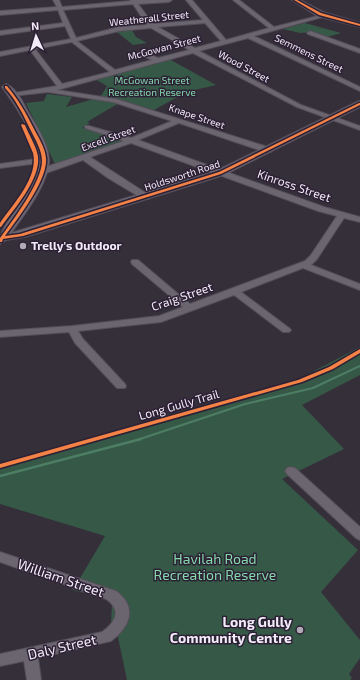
<svg xmlns="http://www.w3.org/2000/svg" width="360" height="680" font-family="'Exo 2',sans-serif">
  <style>
    .green { fill: #365947 }
    .lines { fill: none; stroke-linecap: round; stroke-linejoin: round }
    .stream-far1 { stroke: #4d7e64; stroke-width: 2 }
    .stream { stroke: #4d7e64; stroke-width: 2.5 }
    .minor-casing { stroke: #544e59; stroke-width: 2 }
    .major-casing { stroke: #544e59; stroke-width: 2 }
    .minor { fill: #6b656f; fill-rule: evenodd }
    .major { fill: #6d6673; fill-rule: evenodd }
    .cycleway-casing { stroke: #2c2035; stroke-width: 3 }
    .cycleway { fill: #f48246; fill-rule: evenodd }
    .poi-dot { fill: #b0a9b6; stroke: #2c2035; stroke-width: 1.5 }
    .labels { text-anchor: middle; stroke-width: 3; stroke-linejoin: round; paint-order: stroke }
    .far-street-label { font-size: 10px; fill: #f2ebf9; stroke: #2c2035 }
    .far-park-label { font-size: 10px; fill: #85d9ab; stroke: #2c2035 }
    .street-label { font-size: 12px; fill: #f2ebf9; stroke: #2c2035 }
    .poi-label { font-size: 12px; font-weight: bold; fill: #f2ebf9; stroke: #2c2035; text-anchor: start }
    .near-park-label { font-size: 14px; fill: #85d9ab; stroke: #2c2035 }
    .near-street-label { font-size: 14px; fill: #f2ebf9; stroke: #2c2035 }
    .near-poi-label { font-size: 14px; font-weight: bold; fill: #f2ebf9; stroke: #2c2035; text-anchor: end }
  </style>
  <rect width="100%" height="100%" fill="#352f3a"/>
  <g class="green">
    <path d="M 305,23 L 341,33 L 324,38 L 313,32 L 300,33 L 283,29 Z"/>
    <path d="M 132,30 L 136,37 L 147,43 L 133,45 L 117,32 Z"/>
    <path d="M 169,59 L 216,85 L 186,92 L 154,110 L 101,96 L 107,86 L 95,79 Z"/>
    <path d="M 47,94 L 72,97 L 66,107 L 97,98 L 119,103 L 87,122 L 90,123 L 82,128 L 93,130 L 124,141 L 55,164 L 26,103 L 44,101 Z"/>
    <path d="M 360,347 L 360,375 L 302,405 L 344,449 L 282,479 L 358,550 L 321,592 L 360,640 L 360,658 L 349,674 L 352,678 L 350,680 L 127,680 L 118,637 L 111,625 L 112,602 L 108,599 L 73,590 L 105,536 L 0,504 L 0,465 L 293,382 Z"/>
  </g>
  <g class="lines">
    <path class="stream-far1" d="M 137,440 L 245,404 L 313,388 L 360,366"/>
    <path class="stream" d="M 0,476 L 141,439"/>
    <g class="minor-casing">
      <g id="minor">
        <path d="M 53,0 L 59,0 L 62,7 L 131,1 L 130,0 L 172,0 L 169,2 L 138,4 L 153,24 L 203,20 L 186,0 L 192,0 L 226,40 L 269,28 L 233,0 L 239,0 L 274,27 L 326,14 L 326,16 L 254,36 L 360,87 L 360,91 L 248,38 L 199,51 L 301,105 L 360,126 L 360,130 L 297,107 L 193,53 L 57,90 L 116,99 L 271,148 L 271,152 L 265,152 L 179,123 L 138,140 L 324,207 L 360,217 L 360,222 L 344,218 L 317,259 L 311,265 L 360,284 L 360,290 L 303,268 L 241,292 L 289,328 L 291,330 L 289,332 L 283,332 L 234,295 L 161,322 L 78,331 L 83,339 L 125,384 L 126,386 L 125,388 L 117,388 L 75,343 L 69,332 L 0,337 L 0,331 L 72,326 L 159,316 L 183,307 L 132,264 L 131,262 L 132,260 L 138,260 L 190,304 L 305,261 L 311,255 L 337,216 L 318,211 L 131,143 L 90,157 L 149,195 L 149,199 L 143,199 L 108,178 L 83,160 L 46,173 L 40,173 L 40,169 L 124,141 L 85,128 L 85,126 L 89,126 L 131,138 L 172,121 L 113,102 L 48,92 L 12,96 L 12,94 L 14,93 L 57,86 L 30,50 L 0,56 L 0,52 L 71,39 L 65,26 L 0,35 L 0,31 L 63,23 L 58,10 L 0,15 L 0,11 L 57,7 ZM 133,4 L 147,25 L 119,27 L 76,38 L 63,10 ZM 205,23 L 221,41 L 195,48 L 158,27 ZM 151,28 L 189,50 L 158,58 L 144,52 L 140,52 L 140,54 L 152,60 L 115,70 L 77,41 L 119,31 ZM 72,42 L 73,43 L 110,72 L 62,84 L 35,49 Z"/>
        <path d="M 310,31 L 360,49 L 360,53 L 308,34 L 307,33 Z"/>
        <path d="M 36,159 L 39,159 L 39,163 L 0,168 L 0,164 Z"/>
        <path d="M 291,467 L 295,468 L 360,527 L 360,540 L 356,538 L 287,474 L 285,471 L 287,468 Z"/>
        <path d="M 0,552 L 116,591 C 138,607 130,627 111,641 L 38,658 L 41,680 L 27,680 L 24,661 L 0,666 L 0,654 L 102,632 C 116,622 122,610 106,599 L 0,562 Z"/>
      </g>
    </g>
    <g class="major-casing">
      <g id="major">
        <path d="M 292,0 L 300,0 L 323,12 L 360,23 L 360,27 L 317,16 Z"/>
        <path d="M 6,84 C 15,87 23,102 27,110 C 35,124 49,144 49,160 C 49,183 24,215 11,233 L 216,171 L 357,102 L 360,101 L 360,107 L 224,175 L 25,237 L 6,240 L 0,244 C 0,229 8,222 16,210 C 25,196 39,177 39,160 C 39,140 14,103 2,87 Z"/>
      </g>
    </g>
    <use href="#minor" class="minor"/>
    <use href="#major" class="major"/>
    <g class="cycleway-casing">
      <g id="cycleway">
        <path d="M 294,0 L 297,0 L 321,13 L 360,24 L 360,26 L 319,15 Z"/>
        <path d="M 5,86 L 7,86 C 18,99 26,113 33,127 C 38,137 45,147 46,158 C 48,180 18,218 5,236 L 20,234 L 219,172 L 359,103 L 360,103 L 360,105 L 221,174 L 23,236 L 3,239 L 2,242 L 0,242 L 0,238 C 13,220 42,182 42,161 C 42,150 35,139 30,129 C 23,114 16,100 5,88 Z"/>
        <path d="M 22,124 L 25,125 C 29,135 36,146 38,156 C 41,179 14,209 1,227 L 0,227 L 0,223 C 13,204 39,177 33,153 L 21,125 Z"/>
        <path d="M 360,349 L 360,353 L 333,369 L 302,382 L 0,468 L 0,464 L 298,380 L 329,367 Z"/>
      </g>
    </g>
    <use href="#cycleway" class="cycleway"/>
  </g>
  <g class="poi-dot">
    <circle cx="23" cy="246" r="4"/>
    <circle cx="300" cy="630" r="4"/>
  </g>
  <g class="labels">
    <g class="far-street-label">
      <text transform="translate(149 18) rotate(-6)" y="4">Weatherall Street</text>
      <text transform="translate(164 47) rotate(-15)" y="4">McGowan Street</text>
      <text transform="translate(309 53) rotate(26)" y="4">Semmens Street</text>
      <text transform="translate(244 66) rotate(28)" y="4">Wood Street</text>
      <text transform="translate(197 116) rotate(19)" y="4">Knape Street</text>
      <text transform="translate(108 138) rotate(-20)" y="4">Excell Street</text>
      <text transform="translate(182 175) rotate(-18)" y="4">Holdsworth Road</text>
    </g>
    <g class="far-park-label">
      <text x="152" y="84">McGowan Street<tspan x="152" dy="12">Recreation Reserve</tspan></text>
    </g>
    <g class="street-label">
      <text transform="translate(294 186) rotate(19)" y="4">Kinross Street</text>
      <text transform="translate(182 297) rotate(-19)" y="4">Craig Street</text>
      <text transform="translate(179 405) rotate(-16)" y="4">Long Gully Trail</text>
    </g>
    <g class="poi-label">
      <text x="31" y="250">Trelly's Outdoor</text>
    </g>
    <g class="near-park-label">
      <text x="215" y="564">Havilah Road<tspan x="215" dy="16">Recreation Reserve</tspan></text>
    </g>
    <g class="near-street-label">
      <text transform="translate(61 578) rotate(19)" y="5">William Street</text>
      <text transform="translate(62 647) rotate(-13)" y="5">Daly Street</text>
    </g>
    <g class="near-poi-label">
      <text x="292" y="627">Long Gully<tspan x="292" dy="16">Community Centre</tspan></text>
    </g>
  </g>
  <g transform="translate(36 36) rotate(356)" stroke="#2c2035" stroke-width="3" paint-order="stroke">
  <path d="M0-3L7 15L0 10L-7 15Z" fill="#f2ebf9"/>
  <text y="-6" font-size="11" font-weight="bold" text-anchor="middle" fill="#f2ebf9">N</text>
  </g>
</svg>
